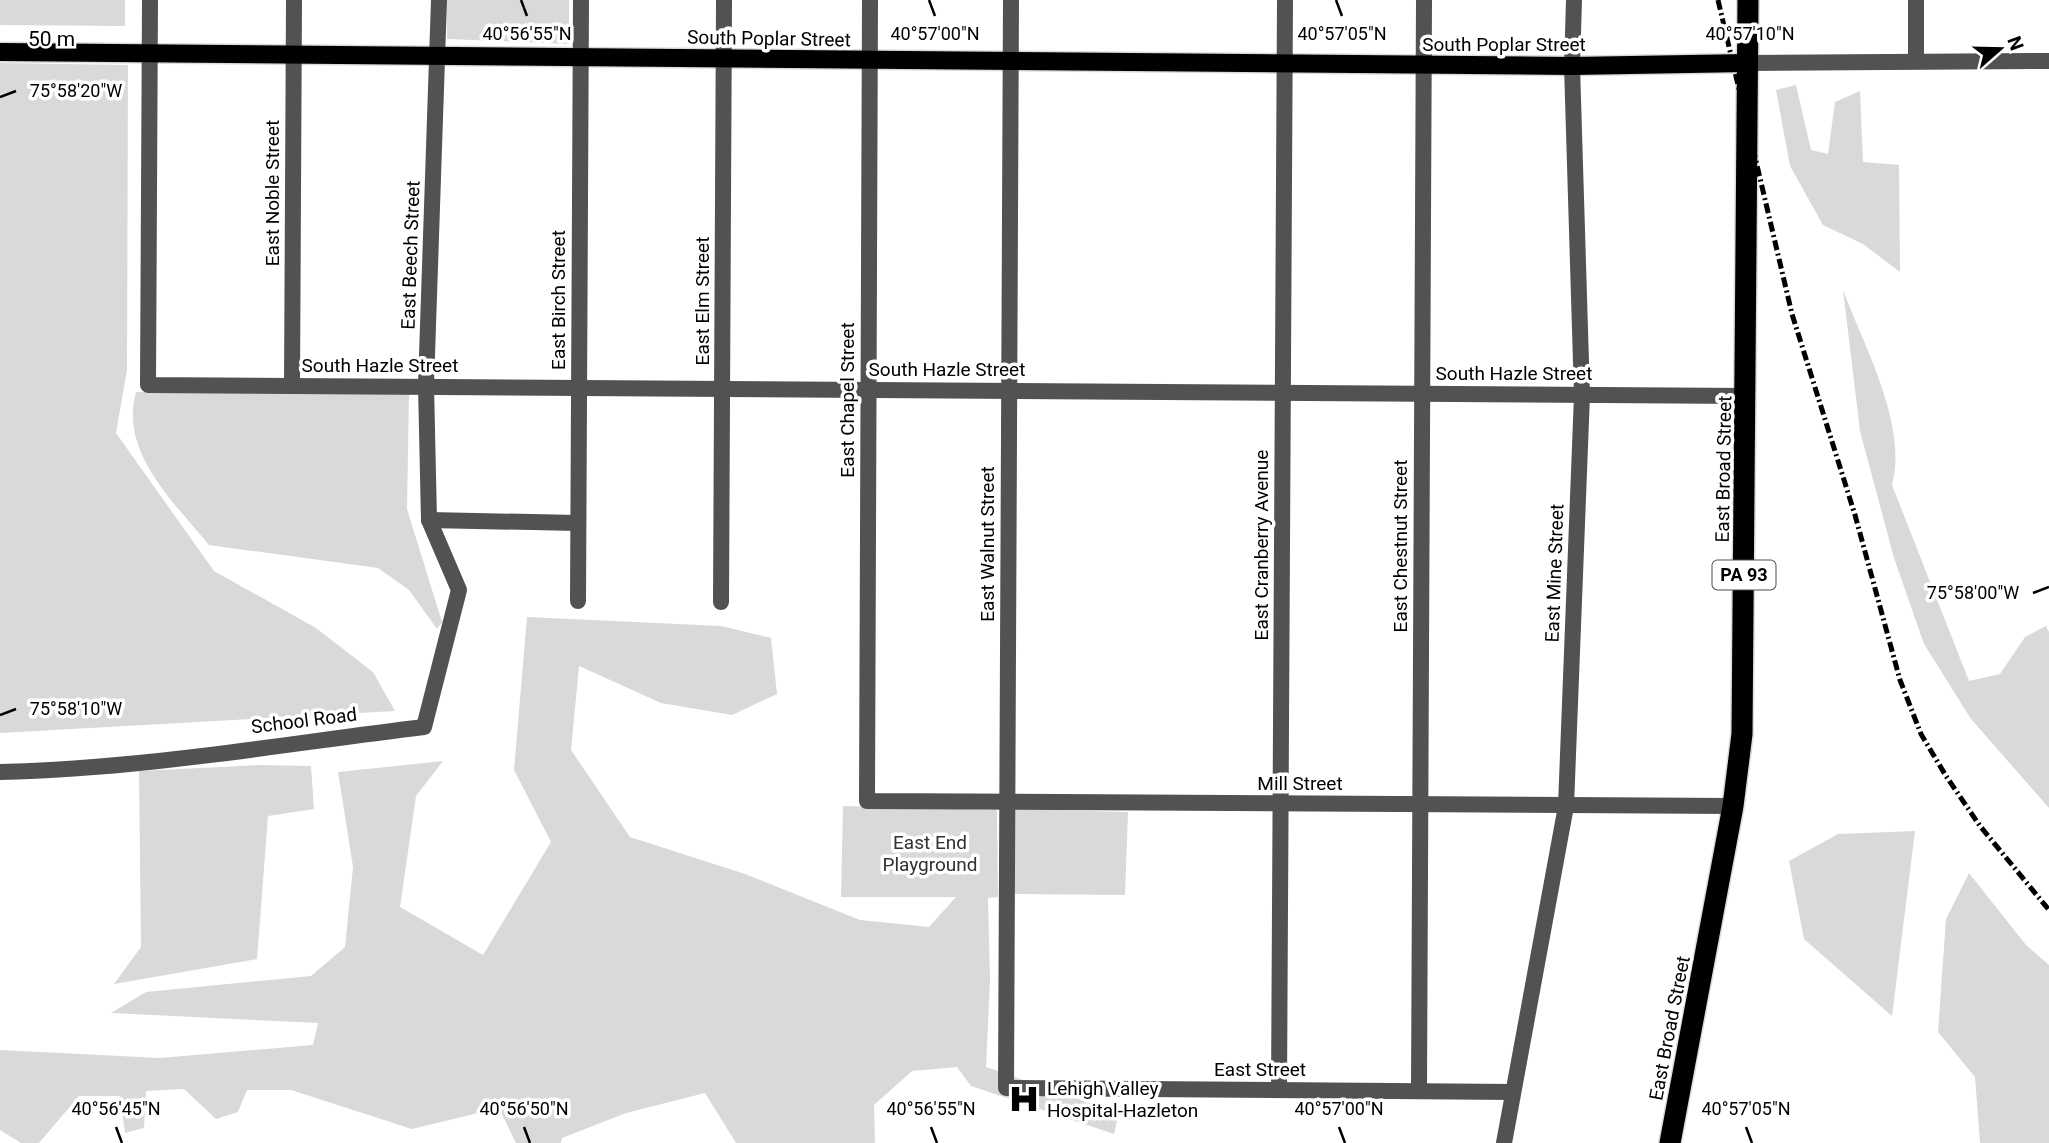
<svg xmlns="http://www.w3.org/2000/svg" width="2049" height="1143" font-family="Roboto,sans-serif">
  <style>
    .green { fill: #d9d9d9 }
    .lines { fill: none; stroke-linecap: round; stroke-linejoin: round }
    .major-casing { stroke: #dbdbdb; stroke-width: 21 }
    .highway-casing { stroke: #dbdbdb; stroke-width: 24 }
    .minor { stroke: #525252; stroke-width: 16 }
    .major { stroke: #000; stroke-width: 18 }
    .highway { stroke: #000; stroke-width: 21 }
    .rail { stroke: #000; stroke-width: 5; stroke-dasharray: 10 3.5 2 3.5; stroke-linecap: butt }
    .ticks { fill: none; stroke: #000; stroke-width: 2.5 }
    .labels { text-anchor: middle; stroke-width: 7; stroke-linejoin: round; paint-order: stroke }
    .shield { fill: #fff; stroke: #4c4c4c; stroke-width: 2 }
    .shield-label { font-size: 18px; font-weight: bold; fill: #000 }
    .street-label { font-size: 19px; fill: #000; stroke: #fff }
    .park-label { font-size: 19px; fill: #303030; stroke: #fff }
    .poi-label { font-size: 19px; fill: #000; stroke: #fff; text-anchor: start }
    .ticks-label { font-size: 18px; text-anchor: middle; fill: #000; stroke: #fff; stroke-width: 7; stroke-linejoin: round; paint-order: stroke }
  </style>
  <rect width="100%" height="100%" fill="#fff"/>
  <g class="green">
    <path d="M 0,0 L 125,0 L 125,26 L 0,25 Z"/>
    <path d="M 447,0 L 569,0 L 569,44 L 447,39 Z"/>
    <path d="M 0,63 L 128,65 L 127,370 L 116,433 L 214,571 L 316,628 L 373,672 L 395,711 L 0,733 Z"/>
    <path d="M 1796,85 L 1811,150 L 1828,154 L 1835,102 L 1860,91 L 1863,162 L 1899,165 L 1900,272 L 1863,244 L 1823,225 L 1790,166 L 1776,90 Z"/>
    <path d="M 1843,290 C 1864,346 1908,425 1892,485 L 1969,681 L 2000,674 L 2025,637 L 2046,626 L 2049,632 L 2049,808 L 1971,719 L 1924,644 L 1894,558 L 1860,431 Z"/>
    <path d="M 136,392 L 409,392 L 407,509 L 442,622 L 437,629 L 409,590 L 378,568 L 209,545 C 174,502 119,452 136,392 Z"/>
    <path d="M 527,617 L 721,626 L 771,638 L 777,694 L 732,715 L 661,703 L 579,666 L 571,750 L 630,837 L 745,874 L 860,920 L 929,927 L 956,897 L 841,897 L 843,806 L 997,810 L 998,897 L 988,898 L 990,980 L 986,1067 L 1119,1113 L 1114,1134 L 971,1086 L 957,1067 L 912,1071 L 874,1105 L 875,1143 L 736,1143 L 705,1093 L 626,1113 L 562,1138 L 561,1143 L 516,1143 L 499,1108 L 412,1129 L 291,1090 L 247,1090 L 238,1112 L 216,1119 L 184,1089 L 146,1091 L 144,1128 L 125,1133 L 120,1096 L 79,1096 L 39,1143 L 21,1143 L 0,1130 L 0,1050 L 160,1058 L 313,1045 L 318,1023 L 111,1013 L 146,992 L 311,976 L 345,947 L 353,867 L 338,772 L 443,761 L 416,796 L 400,907 L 483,955 L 551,842 L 514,770 Z"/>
    <path d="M 259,765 L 311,766 L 314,809 L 268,816 L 257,959 L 114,984 L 141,947 L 139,771 Z"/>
    <path d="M 1015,809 L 1128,812 L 1125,895 L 1014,894 Z"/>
    <path d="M 1915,831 L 1892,1016 L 1804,939 L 1789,861 L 1838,834 Z"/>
    <path d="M 1969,873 L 2026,945 L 2049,965 L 2049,1143 L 1980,1143 L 1975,1077 L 1938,1032 L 1946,919 Z"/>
  </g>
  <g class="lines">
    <g class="major-casing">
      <path id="major" d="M 0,52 L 1572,66 L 1748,63"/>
    </g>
    <g class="highway-casing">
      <path id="highway" d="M 1670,1143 L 1733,806 L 1742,734 L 1748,0"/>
    </g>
    <g class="minor">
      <path d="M 150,0 L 148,385 L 1747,396"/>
      <path d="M 870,0 L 867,801 L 1733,806"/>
      <path d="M 1011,0 L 1006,1088 L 1513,1092"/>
      <path d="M 1916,60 L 1916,0"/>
      <path d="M 1748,63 L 2049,61"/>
      <path d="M 292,386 L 294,0"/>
      <path d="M 429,520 L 578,523"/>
      <path d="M 578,601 L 581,0"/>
      <path d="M 721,602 L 724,0"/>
      <path d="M 0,772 C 142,769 283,744 424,727 L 459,590 L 429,520 L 426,385 L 439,0"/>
      <path d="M 1279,1090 L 1285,0"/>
      <path d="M 1419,1091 L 1424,0"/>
      <path d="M 1504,1143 L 1566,806 L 1582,395 L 1572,66 L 1574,0"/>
    </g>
    <use href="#major" class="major"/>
    <use href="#highway" class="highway"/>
    <path class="rail" d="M 1718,0 L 1792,314 L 1855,515 L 1900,680 L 1921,734 L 1946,776 L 1980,826 L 2049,910"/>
  </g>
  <path class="ticks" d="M 521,0 L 527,16M 929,0 L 935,16M 1336,0 L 1342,16M 1744,0 L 1750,16M 0,97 L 16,91M 2033,593 L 2049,587M 0,715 L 16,709M 116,1127 L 122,1143M 524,1127 L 530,1143M 931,1127 L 937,1143M 1339,1127 L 1345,1143M 1746,1127 L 1752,1143"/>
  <defs>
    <g id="hospital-bare" transform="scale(2.415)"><path d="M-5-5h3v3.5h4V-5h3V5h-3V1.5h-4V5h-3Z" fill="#000" stroke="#fff" stroke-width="2.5" paint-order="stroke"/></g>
  </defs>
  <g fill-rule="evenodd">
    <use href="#hospital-bare" x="1024" y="1099"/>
  </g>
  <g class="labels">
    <rect class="shield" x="1712.5" y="560.5" width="63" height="29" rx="5"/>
    <g class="shield-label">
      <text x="1744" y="581">PA 93</text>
    </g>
    <g class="street-label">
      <text transform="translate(769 38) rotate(1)" y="7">South Poplar Street</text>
      <text x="1504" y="51">South Poplar Street</text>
      <text transform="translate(272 193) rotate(-90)" y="7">East Noble Street</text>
      <text transform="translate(410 255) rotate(-88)" y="7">East Beech Street</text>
      <text transform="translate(558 300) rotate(-90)" y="7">East Birch Street</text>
      <text transform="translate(702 301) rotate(-90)" y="7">East Elm Street</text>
      <text x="380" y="372">South Hazle Street</text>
      <text x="947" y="376">South Hazle Street</text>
      <text x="1514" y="380">South Hazle Street</text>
      <text transform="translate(847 400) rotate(-90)" y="7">East Chapel Street</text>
      <text transform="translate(1723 469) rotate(-89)" y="7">East Broad Street</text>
      <text transform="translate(987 544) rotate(-90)" y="7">East Walnut Street</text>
      <text transform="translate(1261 545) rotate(-90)" y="7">East Cranberry Avenue</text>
      <text transform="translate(1400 546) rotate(-90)" y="7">East Chestnut Street</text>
      <text transform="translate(1554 573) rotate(-88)" y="7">East Mine Street</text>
      <text transform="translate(304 720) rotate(-7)" y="7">School Road</text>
      <text x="1300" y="790">Mill Street</text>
      <text transform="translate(1669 1028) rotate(-79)" y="7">East Broad Street</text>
      <text x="1260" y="1076">East Street</text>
    </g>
    <g class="park-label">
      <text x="930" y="849">East End<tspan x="930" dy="22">Playground</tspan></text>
    </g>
    <g class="poi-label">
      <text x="1047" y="1095">Lehigh Valley<tspan x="1047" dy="22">Hospital-Hazleton</tspan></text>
    </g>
  </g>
  <g class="ticks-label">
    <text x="527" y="40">40°56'55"N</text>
    <text x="935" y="40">40°57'00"N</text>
    <text x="1342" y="40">40°57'05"N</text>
    <text x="1750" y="40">40°57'10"N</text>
    <text x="76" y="97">75°58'20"W</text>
    <text x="1973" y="599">75°58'00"W</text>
    <text x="76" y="715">75°58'10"W</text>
    <text x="116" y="1115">40°56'45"N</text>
    <text x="524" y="1115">40°56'50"N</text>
    <text x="931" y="1115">40°56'55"N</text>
    <text x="1339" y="1115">40°57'00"N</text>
    <text x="1746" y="1115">40°57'05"N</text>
  </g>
  <g transform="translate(2000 49) rotate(70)" stroke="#ffffff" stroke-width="5" paint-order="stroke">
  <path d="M0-5L12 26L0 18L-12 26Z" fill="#000000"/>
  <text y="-10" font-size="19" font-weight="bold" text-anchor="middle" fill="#000000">N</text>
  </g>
  <path d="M18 46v10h124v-10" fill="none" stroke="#000000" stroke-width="3.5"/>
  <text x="28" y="46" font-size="21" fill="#000000" stroke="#ffffff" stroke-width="5" paint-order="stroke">50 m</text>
</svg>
